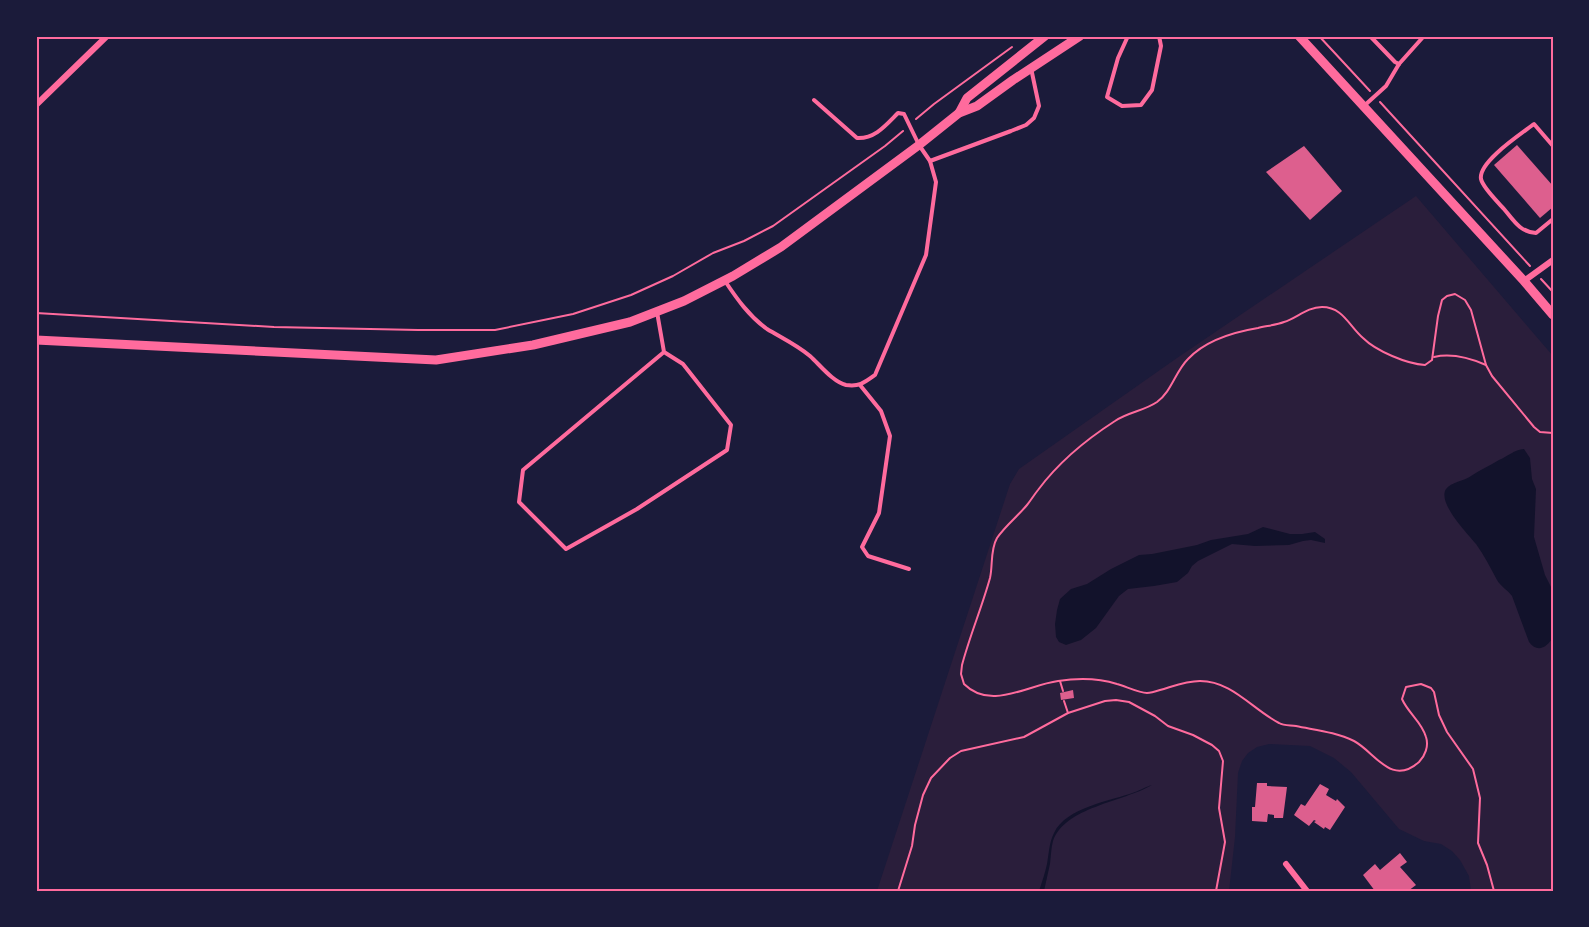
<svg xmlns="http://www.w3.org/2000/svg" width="1589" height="927" font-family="Mulish,sans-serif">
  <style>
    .green { fill: #2a1e3b }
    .water { fill: #12122b }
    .building { fill: #dd5f8e }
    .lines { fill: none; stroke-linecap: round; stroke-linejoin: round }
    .path { stroke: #ff6b9d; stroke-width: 2 }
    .service { stroke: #ff6b9d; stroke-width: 4 }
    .minor { stroke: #ff6b9d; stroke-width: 6 }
    .tertiary { stroke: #ff6b9d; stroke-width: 9 }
    .neatline { fill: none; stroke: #ff6b9d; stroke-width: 2 }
  </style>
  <rect width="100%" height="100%" fill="#1b1b3a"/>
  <path class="green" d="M 1416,196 L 1553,356 L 1553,891 L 1471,891 L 1469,876 L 1460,860 L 1452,851 L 1441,844 L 1424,841 L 1399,829 L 1351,772 L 1334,758 L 1310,746 L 1269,744 L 1257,747 L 1248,753 L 1242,761 L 1238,773 L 1235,837 L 1229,891 L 877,891 L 1010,484 L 1019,469 L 1177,358 Z"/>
  <g class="water">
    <path d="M 1524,449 L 1530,458 L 1532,479 L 1536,489 L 1534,537 L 1545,575 L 1553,591 L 1553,637 C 1547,648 1537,653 1529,642 L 1512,596 C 1508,590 1501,587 1497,580 C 1490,567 1484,555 1476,544 C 1468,534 1437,503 1446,489 C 1451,482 1464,481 1471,476 C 1480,470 1489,466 1499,460 C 1508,456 1514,450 1524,449 Z"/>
    <path d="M 1263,527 L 1290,534 L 1302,534 L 1315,532 L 1325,539 L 1325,543 L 1311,540 L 1303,541 L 1289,545 L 1255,546 L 1232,544 L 1198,561 L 1192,566 L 1188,573 L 1177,582 L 1154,586 L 1128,589 L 1119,596 L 1096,628 L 1081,640 L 1066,645 L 1059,642 L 1056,637 L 1055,624 L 1057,610 L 1060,599 L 1071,589 L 1087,584 L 1111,569 L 1139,555 L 1152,554 L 1197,545 L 1211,540 L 1248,534 Z"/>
    <path d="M 1152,785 C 1123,802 1065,807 1053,841 C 1051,848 1051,856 1050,864 C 1048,873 1046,882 1044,891 L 1039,891 C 1042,882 1045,873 1047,864 C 1049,853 1049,843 1054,833 C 1066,807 1111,801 1135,792 C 1141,790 1145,787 1152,785 Z"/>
  </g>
  <g class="building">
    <path d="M 1517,145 L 1553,186 L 1553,207 L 1540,218 L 1494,165 Z"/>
    <path d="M 1304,146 L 1342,191 L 1310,220 L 1266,172 Z"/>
    <path d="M 1073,690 L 1074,698 L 1061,700 L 1060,693 Z"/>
    <path d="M 1257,783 L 1267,783 L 1267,786 L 1287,787 L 1283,818 L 1274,818 L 1274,815 L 1268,814 L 1267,822 L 1252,821 L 1252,807 L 1255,807 Z"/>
    <path d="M 1320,784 L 1329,789 L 1326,795 L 1336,801 L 1337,799 L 1345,807 L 1330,830 L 1325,827 L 1324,829 L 1314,822 L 1316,821 L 1314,820 L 1309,826 L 1294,815 L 1301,804 L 1305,806 Z"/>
    <path d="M 1400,853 L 1407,862 L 1400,867 L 1416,885 L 1408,891 L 1381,891 L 1380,890 L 1375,891 L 1363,875 L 1375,864 L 1380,870 Z"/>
  </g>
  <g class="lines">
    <g class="path">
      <path d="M 1319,36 L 1370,91"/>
      <path d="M 1380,102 L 1530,266"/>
      <path d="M 916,119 L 934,104 L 1012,47"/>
      <path d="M 1541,279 L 1553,292"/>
      <path d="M 36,313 L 274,327 L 418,330 L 495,330 L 573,314 L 631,295 L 673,276 L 713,253 L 744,241 L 773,226 L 885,146 L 903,131"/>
      <path d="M 1434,357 C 1451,353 1470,358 1486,365"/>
      <path d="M 1060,681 L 1063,691"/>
      <path d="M 1064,701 L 1068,713"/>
      <path d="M 898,891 L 912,846 L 915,825 L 923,795 L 931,778 L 950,758 L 961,751 L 1024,737 L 1068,713 L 1105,701 L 1116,700 L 1129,702 L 1155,716 L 1168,726 L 1193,735 L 1212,745 L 1219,751 L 1223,761 L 1219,808 L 1225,842 L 1216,891"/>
      <path d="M 1494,891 L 1487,865 L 1478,843 L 1480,798 L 1473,769 L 1447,732 L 1439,715 L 1434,692 L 1431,688 L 1421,684 L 1406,687 L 1402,699 C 1408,713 1422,722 1426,737 C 1429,746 1425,756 1419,762 C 1391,787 1375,752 1354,741 C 1336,732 1315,730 1296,726 C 1291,725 1284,726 1279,723 C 1252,709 1232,681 1200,681 C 1186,681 1174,686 1160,690 C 1157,691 1151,693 1147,693 C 1139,693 1125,686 1117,684 C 1098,678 1078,678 1058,681 C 1027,685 991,711 964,684 L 961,674 L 962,665 C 970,635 982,607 990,578 C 993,565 990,550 997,538 C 1005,526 1018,516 1027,505 C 1031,500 1034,495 1038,490 C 1058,463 1087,439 1115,421 C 1128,412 1144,411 1157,402 C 1172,391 1175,372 1188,359 C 1205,341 1234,332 1258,328 C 1266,326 1276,325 1284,322 C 1297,318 1307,307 1322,307 C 1343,307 1349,326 1363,338 C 1376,351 1407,364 1425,365 L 1432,360 L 1438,316 L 1442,300 L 1447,296 L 1455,294 L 1465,300 L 1471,310 L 1486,365 L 1492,376 L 1534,427 L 1540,432 L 1553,433"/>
    </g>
    <g class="service">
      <path d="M 1128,36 L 1118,58 L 1107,97 L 1122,106 L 1141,105 L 1152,90 L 1161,46 L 1159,36"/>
      <path d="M 1370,36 L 1395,62 L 1399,64"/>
      <path d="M 1365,105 L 1386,86 L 1399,64 L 1424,36"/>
      <path d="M 1553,146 L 1534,124 C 1521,134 1478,162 1481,179 C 1483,188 1498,202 1504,209 C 1514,221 1520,232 1536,233 L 1553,219"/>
      <path d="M 930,161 L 1011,131 L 1026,125 L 1034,118 L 1039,106 L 1031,68"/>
      <path d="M 725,281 C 737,299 749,316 767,329 C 782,338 797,345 810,356 C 820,365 833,382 846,385 C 859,387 864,383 875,375 L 926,255 L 936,182 L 930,161 L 919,145 L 904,114 L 898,113 C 886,125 875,139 857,138 L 814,100"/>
      <path d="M 657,312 L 664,352 L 523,470 L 519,502 L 566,549 L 637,509 L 727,450 L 731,425 L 683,364 L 664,352"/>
      <path d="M 860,385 L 881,411 L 890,436 L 879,513 L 862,547 L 868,556 L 909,569"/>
    </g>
    <g class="minor">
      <path d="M 36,105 L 107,36"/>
      <path d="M 1524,281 L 1553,260"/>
      <path d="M 1286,864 L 1307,891"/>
    </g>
    <g class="tertiary">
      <path d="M 1299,36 L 1524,281 L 1553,315"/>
      <path d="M 959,113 L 967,98 L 1045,36"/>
      <path d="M 36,340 L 436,360 L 533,345 L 630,322 L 684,301 L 733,276 L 781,247 L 919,145 L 959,113 L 977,106 L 1013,80 L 1080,36"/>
    </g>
  </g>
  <rect width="1589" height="927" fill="none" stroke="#1b1b3a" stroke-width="75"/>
  <rect x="38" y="38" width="1514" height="852" class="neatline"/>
</svg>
